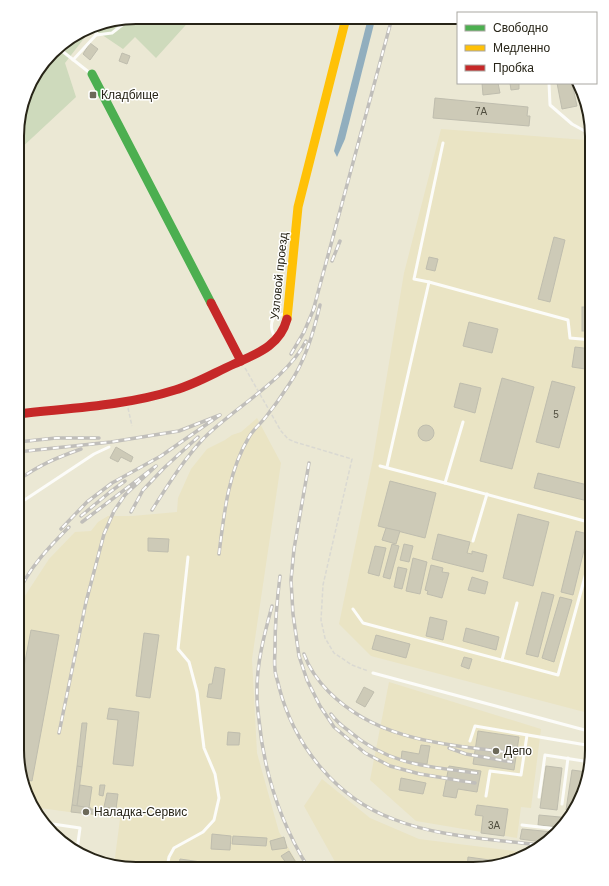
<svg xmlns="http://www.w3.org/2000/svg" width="609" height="886" font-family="Helvetica,sans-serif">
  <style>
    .built { fill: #eae4c4 }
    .green { fill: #cedabc }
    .water { fill: #91aebe }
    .building { fill: #cdcab7; stroke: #bfbdae }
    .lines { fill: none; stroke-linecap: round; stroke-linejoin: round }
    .path { stroke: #dad9d2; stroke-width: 1.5; stroke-dasharray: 4 2; stroke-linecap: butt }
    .lane { stroke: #fcfcf9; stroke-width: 3 }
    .fast { stroke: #4caf50; stroke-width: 9 }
    .slow { stroke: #ffc107; stroke-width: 9 }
    .jam { stroke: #c62828; stroke-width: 9 }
    .rail-casing { stroke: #c0beba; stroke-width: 3.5 }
    .rail { stroke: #fff; stroke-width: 2; stroke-dasharray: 6; stroke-linecap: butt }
    .poi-dot { fill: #6c6959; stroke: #fff; stroke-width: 1.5 }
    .labels { text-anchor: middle; stroke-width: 3; stroke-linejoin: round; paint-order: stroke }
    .number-label { font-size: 10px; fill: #504e3f }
    .poi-label { font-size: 12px; fill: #272417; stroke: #fff; text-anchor: start }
    .street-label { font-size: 12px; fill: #272417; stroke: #fff }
    .rim { fill: none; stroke: #272417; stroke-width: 2 }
  </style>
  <rect width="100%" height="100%" fill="#ebe8d4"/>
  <g class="built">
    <path d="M 441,129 L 585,140 L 592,145 L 592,714 L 371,656 L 339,624 L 373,459 L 404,273 Z"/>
    <path d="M 257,418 L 281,463 L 252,659 L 257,753 L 279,832 L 301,869 L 121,868 L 114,865 L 120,819 L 33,807 L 29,802 L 17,750 L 17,608 L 49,559 L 75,532 L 91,531 L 98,522 L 108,516 L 132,516 L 177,512 L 178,498 L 191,469 L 207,449 L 225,440 L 232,435 L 241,432 Z"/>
    <path d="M 389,682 L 541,729 L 531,808 L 521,807 L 517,838 L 416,821 L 370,780 Z"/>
    <path d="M 322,779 L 370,818 L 419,839 L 529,853 L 525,857 L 473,869 L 339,869 L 304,806 Z"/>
  </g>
  <path class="green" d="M 136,17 L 193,17 L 156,58 L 135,37 L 123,49 L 92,28 L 65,63 L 76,97 L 18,151 L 18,120 L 33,77 L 58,46 L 98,23 Z"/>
  <path class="water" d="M 367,22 L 374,24 L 345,139 L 337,157 L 334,151 Z"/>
  <g class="building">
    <path d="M 90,43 L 98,49 L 90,60 L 83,54 Z"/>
    <path d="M 122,53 L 130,56 L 127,64 L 119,61 Z"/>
    <path d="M 482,83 L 498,83 L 500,93 L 483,95 Z"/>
    <path d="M 510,83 L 519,83 L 519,89 L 511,90 Z"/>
    <path d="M 557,83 L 572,83 L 577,106 L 562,109 Z"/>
    <path d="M 435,98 L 528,107 L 527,116 L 530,116 L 529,126 L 433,118 Z"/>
    <path d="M 585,105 L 588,118 L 585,119 L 582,106 Z"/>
    <path d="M 554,237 L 565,240 L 550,302 L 538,299 Z"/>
    <path d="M 429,257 L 438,259 L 435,271 L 426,269 Z"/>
    <rect x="582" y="307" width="10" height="24"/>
    <path d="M 469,322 L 498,329 L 492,353 L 463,346 Z"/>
    <path d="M 575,347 L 592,349 L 592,370 L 572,367 Z"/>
    <path d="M 502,378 L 534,387 L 512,469 L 480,461 Z"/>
    <path d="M 552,381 L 575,387 L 559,448 L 536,442 Z"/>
    <path d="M 460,383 L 481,388 L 475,413 L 454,407 Z"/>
    <circle cx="426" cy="433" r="8"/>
    <path d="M 116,447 L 133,457 L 131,462 L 121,457 L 118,462 L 110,458 Z"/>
    <path d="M 538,473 L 592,486 L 592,502 L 534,488 Z"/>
    <path d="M 390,481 L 436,493 L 425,538 L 378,526 Z"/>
    <path d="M 518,514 L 549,522 L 533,586 L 503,578 Z"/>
    <path d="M 386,528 L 400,531 L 396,544 L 382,540 Z"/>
    <path d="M 576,531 L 588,534 L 573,595 L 561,592 Z"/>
    <path d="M 438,534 L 470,542 L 467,553 L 472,554 L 472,551 L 487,555 L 483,572 L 432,559 Z"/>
    <path d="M 148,538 L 169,539 L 168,552 L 148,551 Z"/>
    <path d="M 392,544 L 399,546 L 390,579 L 383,577 Z"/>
    <path d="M 404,544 L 413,546 L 409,562 L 400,560 Z"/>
    <path d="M 375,546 L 386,548 L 379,576 L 368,573 Z"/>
    <path d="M 413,558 L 427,562 L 420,594 L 406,591 Z"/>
    <path d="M 431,565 L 443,568 L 442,572 L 449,573 L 442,598 L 427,594 L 428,591 L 425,590 Z"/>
    <path d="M 398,567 L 407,569 L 402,589 L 394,587 Z"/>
    <path d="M 472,577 L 488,582 L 485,594 L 468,590 Z"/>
    <path d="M 542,592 L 554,595 L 538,657 L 526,654 Z"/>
    <path d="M 560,597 L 572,600 L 554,662 L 542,658 Z"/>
    <path d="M 430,617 L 447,621 L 443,640 L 426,636 Z"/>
    <path d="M 466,628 L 499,637 L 496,650 L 463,641 Z"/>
    <path d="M 31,630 L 59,635 L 32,781 L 24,779 L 17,750 L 17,676 L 22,677 Z"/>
    <path d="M 144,633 L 159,635 L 150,698 L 136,696 Z"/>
    <path d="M 376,635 L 410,644 L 406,658 L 372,649 Z"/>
    <path d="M 464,657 L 472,659 L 469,669 L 461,666 Z"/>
    <path d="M 215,667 L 225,669 L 221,699 L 207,697 L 209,684 L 212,684 Z"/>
    <path d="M 364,687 L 374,692 L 365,707 L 356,702 Z"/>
    <path d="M 109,708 L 139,712 L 133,766 L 113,764 L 118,720 L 107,719 Z"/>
    <path d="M 82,723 L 87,723 L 82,767 L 77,766 Z"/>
    <path d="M 478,731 L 519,737 L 514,770 L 473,764 Z"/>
    <path d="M 228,732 L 240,733 L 239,745 L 227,745 Z"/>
    <path d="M 421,745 L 430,746 L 427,764 L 401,760 L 402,751 L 419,754 Z"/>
    <path d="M 77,766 L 82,767 L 77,806 L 72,805 Z"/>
    <path d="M 449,766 L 481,771 L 477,792 L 458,789 L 456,798 L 443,796 Z"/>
    <path d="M 546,766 L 562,768 L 557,810 L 540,808 Z"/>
    <path d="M 572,770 L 587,772 L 574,811 L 566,810 Z"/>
    <path d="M 401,778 L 426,783 L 423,794 L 399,790 Z"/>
    <path d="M 80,785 L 92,787 L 89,808 L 77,806 Z"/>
    <path d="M 100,785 L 105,785 L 103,796 L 99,795 Z"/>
    <path d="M 107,793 L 118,794 L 116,809 L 104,807 Z"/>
    <path d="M 72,805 L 91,808 L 90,814 L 71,812 Z"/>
    <path d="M 477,805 L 508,809 L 504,836 L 481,833 L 483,816 L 475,815 Z"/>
    <path d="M 91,809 L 103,811 L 103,815 L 91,814 Z"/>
    <path d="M 539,815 L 570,818 L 559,827 L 538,825 Z"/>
    <path d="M 522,829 L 553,832 L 542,842 L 520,839 Z"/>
    <path d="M 212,834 L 231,836 L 230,850 L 211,849 Z"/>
    <path d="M 233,836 L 267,838 L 266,846 L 232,844 Z"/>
    <path d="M 284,837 L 287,848 L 272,850 L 270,841 Z"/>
    <path d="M 62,842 L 71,843 L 71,847 L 64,845 Z"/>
    <path d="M 289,851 L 300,869 L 290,868 L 281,856 Z"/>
    <path d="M 468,857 L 504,862 L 473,869 L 467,869 Z"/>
    <path d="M 180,859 L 215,864 L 215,868 L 178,868 Z"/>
    <path d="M 351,865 L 382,869 L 351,869 Z"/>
  </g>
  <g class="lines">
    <g class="path">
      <path d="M 245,368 L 281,431 L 288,439 L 295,442 L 352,459 L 323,585 L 321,620 L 325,638 L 334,653 L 352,665 L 368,671"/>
      <path d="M 128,408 L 132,426"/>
    </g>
    <g class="lane">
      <path d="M 96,35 L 112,33 L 131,18"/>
      <path d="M 57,47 L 90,73"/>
      <path d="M 73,60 L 96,35 L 97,24"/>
      <path d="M 549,83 L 550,105 L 572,124 L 592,135"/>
      <path d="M 429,282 L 414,279 L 443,143"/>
      <path d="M 276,338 C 271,332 270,324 274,317 L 287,313"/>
      <path d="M 463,422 L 445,483 L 592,523"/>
      <path d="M 380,466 L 445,483"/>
      <path d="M 387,467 L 429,282 L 568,320 L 570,338 L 592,340"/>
      <path d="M 17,505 L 94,454 L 109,447"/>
      <path d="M 473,541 L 487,494"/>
      <path d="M 353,609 L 363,623 L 558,675 L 592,551"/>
      <path d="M 502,660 L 517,603"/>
      <path d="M 373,673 L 592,732"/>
      <path d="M 470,741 L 475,726 L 592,746"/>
      <path d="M 486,796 L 490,771 L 521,775 L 527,735"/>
      <path d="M 539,797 L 545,755 L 590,762"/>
      <path d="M 562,804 L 568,758"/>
      <path d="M 46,823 L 80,828 L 77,850"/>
      <path d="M 522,825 L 557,829"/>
      <path d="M 167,868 L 169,857 L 174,848 L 203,832 L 214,820 L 219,798 L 215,774 L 204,748 L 197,692 L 189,662 L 178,649 L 188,557"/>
    </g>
    <path class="fast" d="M 92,74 L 211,303"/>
    <path class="slow" d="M 287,319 L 298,207 L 346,18"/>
    <g class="jam">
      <path d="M 211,303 L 241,361"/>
      <path d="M 18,414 C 70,408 125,406 175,390 C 196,384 214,373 234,364 C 256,354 280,346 287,319"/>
    </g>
    <g class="rail-casing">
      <g id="rail">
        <path d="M 332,261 L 340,241"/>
        <path d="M 313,311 L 392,18"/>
        <path d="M 291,354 L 304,332 L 315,306"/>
        <path d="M 18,442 L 56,438 L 99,438"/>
        <path d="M 17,452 L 111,442 L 179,431 L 220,415 L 161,456 L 112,483 L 87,502 L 61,529"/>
        <path d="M 309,463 L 294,549 L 291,580 L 293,614 L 299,656 L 307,680 L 320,706 L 334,727 L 365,753 L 390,766 L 420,774 L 475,783"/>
        <path d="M 17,481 C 39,465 56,458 81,449"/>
        <path d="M 152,510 C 168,485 184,459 204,438 C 235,407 286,380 306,341"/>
        <path d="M 131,512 L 143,490 L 164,468 L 198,437"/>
        <path d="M 81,516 L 110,492 L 125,481"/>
        <path d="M 219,554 C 224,514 228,472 249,437 C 253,430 260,424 265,418 C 273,408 281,397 288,386 C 305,362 313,334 320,305"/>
        <path d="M 280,576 C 277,600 275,624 275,648 C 275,655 274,662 275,669 C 275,675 278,681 279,687 C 294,745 336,798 393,819 C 438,837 491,839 539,845"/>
        <path d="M 17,595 C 29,568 49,547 69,527"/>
        <path d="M 272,606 C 264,635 256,666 257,696 C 257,704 258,712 259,720 C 264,772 281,824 309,869"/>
        <path d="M 304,654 C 309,668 319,682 329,692 C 379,742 447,744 513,753"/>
        <path d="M 331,714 C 336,721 342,726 349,731 C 388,765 429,767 477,773"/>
        <path d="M 59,733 L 86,602 L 104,534 L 114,511 L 125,495 L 156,466 L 82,522"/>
        <path d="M 449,748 L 466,754 L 512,762"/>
      </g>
    </g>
    <use href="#rail" class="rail"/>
  </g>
  <g class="poi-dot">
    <rect x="89" y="91" width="8" height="8" rx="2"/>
    <circle cx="496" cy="751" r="4"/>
    <circle cx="86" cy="812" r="4"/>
  </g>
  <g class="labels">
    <g class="number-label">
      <text x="481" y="115">7А</text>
      <text x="556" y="418">5</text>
      <text x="494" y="829">3А</text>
    </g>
    <g class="poi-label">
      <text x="101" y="99">Кладбище</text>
      <text x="504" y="755">Депо</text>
      <text x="94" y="816">Наладка-Сервис</text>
    </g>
    <g class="street-label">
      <text transform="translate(279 276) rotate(-84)" y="4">Узловой проезд</text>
    </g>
  </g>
  <path d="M0 0H609V886H0ZM136 24H473A112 112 0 0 1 585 136V750A112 112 0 0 1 473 862H136A112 112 0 0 1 24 750V136A112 112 0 0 1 136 24Z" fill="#fff" fill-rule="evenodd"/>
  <path class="rim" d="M136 24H473A112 112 0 0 1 585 136V750A112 112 0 0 1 473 862H136A112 112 0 0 1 24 750V136A112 112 0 0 1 136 24Z"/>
  <rect x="457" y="12" width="140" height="72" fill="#ffffff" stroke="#a9a7a2"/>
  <rect x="465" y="25" width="20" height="6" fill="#4caf50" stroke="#a9a7a2"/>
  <text x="493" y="32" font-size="12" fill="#272417">Свободно</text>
  <rect x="465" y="45" width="20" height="6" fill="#ffc107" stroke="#a9a7a2"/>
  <text x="493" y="52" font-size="12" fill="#272417">Медленно</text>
  <rect x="465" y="65" width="20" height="6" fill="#c62828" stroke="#a9a7a2"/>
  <text x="493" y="72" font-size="12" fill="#272417">Пробка</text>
</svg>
